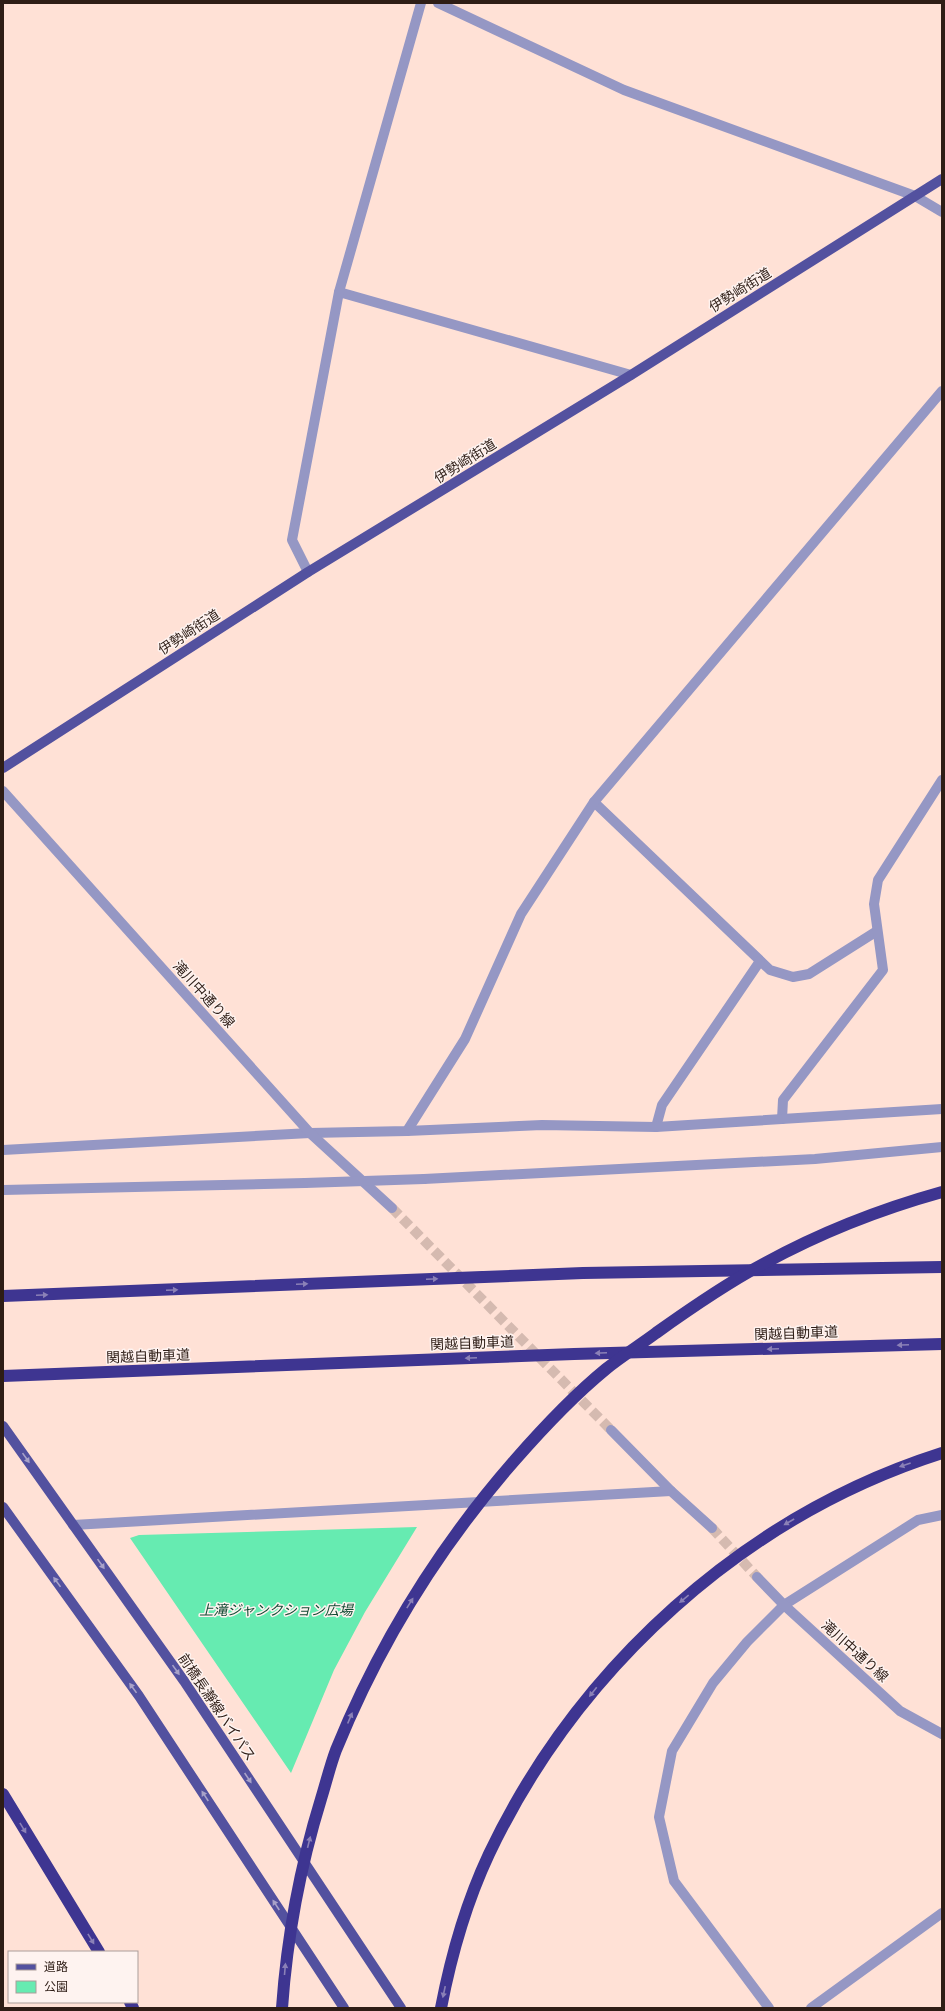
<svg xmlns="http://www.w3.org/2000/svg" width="945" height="2011" font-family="'Crimson Pro','Noto Sans JP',serif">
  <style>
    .green { fill: #66ebb1 }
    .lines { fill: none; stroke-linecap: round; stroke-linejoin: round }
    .tertiary-tunnel { stroke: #d5bab0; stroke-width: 10; stroke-dasharray: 10 5; stroke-linecap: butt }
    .service { stroke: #9597c4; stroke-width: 10 }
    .minor { stroke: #9597c4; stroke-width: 10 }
    .tertiary { stroke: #9597c4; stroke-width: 10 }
    .primary { stroke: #53519f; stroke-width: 10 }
    .motorway { stroke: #3e3591; stroke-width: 12 }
    .tertiary-bridge { stroke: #9597c4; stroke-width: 10 }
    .motorway-bridge { stroke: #3e3591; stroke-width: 12 }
    .oneway { fill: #8b81b7 }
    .oneway2 { fill: #a8a2c8 }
    .labels { text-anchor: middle; stroke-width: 3; stroke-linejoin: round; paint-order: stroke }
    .street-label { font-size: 14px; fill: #2e1d16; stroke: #fef3f0 }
    .park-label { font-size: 14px; font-style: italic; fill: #124a33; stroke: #fef3f0 }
  </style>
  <rect width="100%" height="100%" fill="#ffe1d6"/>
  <path class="green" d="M 417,1527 L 365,1612 L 334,1670 L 291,1773 L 130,1538 L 139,1535 Z"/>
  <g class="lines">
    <g class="tertiary-tunnel">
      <path d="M 392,1208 L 611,1430"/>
      <path d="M 712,1528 L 757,1577"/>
    </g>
    <g class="service">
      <path d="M 594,802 L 770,970 L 793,977 L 809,974 L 877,931"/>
      <path d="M 782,1119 L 783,1100 L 883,970 L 874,904 L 878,880 L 942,780"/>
      <path d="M 656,1127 L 662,1105 L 760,961"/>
      <path d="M 73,1525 L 671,1491"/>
    </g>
    <g class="minor">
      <path d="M 438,3 L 624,90 L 915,196 L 942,212"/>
      <path d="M 339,292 L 631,375"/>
      <path d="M 308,572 L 292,540 L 339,292 L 421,3"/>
      <path d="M 407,1131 L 465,1039 L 521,914 L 594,802 L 942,391"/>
      <path d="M 3,1150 L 310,1133 L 407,1131 L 542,1125 L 656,1127 L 942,1109"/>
      <path d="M 769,2008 L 674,1881 L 659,1817 L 672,1751 L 713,1683 L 747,1642 L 784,1605 L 918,1520 L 942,1515"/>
    </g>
    <g class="tertiary">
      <path d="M 3,791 L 310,1133 L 392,1208"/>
      <path d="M 424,1179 L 815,1159 L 942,1147"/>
      <path d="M 3,1190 L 305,1183"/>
      <path d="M 611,1430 L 671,1491 L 712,1528"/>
      <path d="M 757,1577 L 784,1605 L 900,1711 L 942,1734"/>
      <path d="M 811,2008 L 942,1913"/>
    </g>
    <g class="primary">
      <path d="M 3,768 L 308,572 L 631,375 L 942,179"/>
      <path d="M 3,1426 L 184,1681 L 401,2008"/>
      <path d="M 3,1507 L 139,1696 L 344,2008"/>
    </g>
    <g class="motorway">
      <path d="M 3,1296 L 583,1273 L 942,1267"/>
      <path d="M 3,1376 L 574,1354 L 942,1344"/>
      <path d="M 3,1794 L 99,1952"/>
      <path d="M 130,2002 L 133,2008"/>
      <path d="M 441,2008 C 451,1956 466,1903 489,1854 C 578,1667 744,1516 942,1453"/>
    </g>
    <path class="tertiary-bridge" d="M 305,1183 L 424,1179"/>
    <path class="motorway-bridge" d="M 282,2008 C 287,1937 300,1867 321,1799 C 326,1783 330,1766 336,1750 C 379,1644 439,1547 515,1460 C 543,1428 573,1396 606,1369 C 622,1356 640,1345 656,1333 C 691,1308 727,1283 765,1263 C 820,1233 881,1209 942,1192"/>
  </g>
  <defs><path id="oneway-solid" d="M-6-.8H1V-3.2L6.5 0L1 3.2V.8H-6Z"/></defs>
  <g class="oneway">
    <use href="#oneway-solid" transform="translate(432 1279) rotate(-2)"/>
    <use href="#oneway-solid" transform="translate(302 1284) rotate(-2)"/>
    <use href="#oneway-solid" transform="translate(172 1290) rotate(-2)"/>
    <use href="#oneway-solid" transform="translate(42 1295) rotate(-2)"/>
    <use href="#oneway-solid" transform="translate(903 1345) rotate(178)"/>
    <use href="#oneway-solid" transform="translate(773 1349) rotate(178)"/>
    <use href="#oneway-solid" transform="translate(601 1353) rotate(178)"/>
    <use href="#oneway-solid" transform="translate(471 1358) rotate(178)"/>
    <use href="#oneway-solid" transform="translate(905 1465) rotate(161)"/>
    <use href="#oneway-solid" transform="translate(789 1522) rotate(150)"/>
    <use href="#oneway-solid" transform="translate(684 1599) rotate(141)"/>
    <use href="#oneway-solid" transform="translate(410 1603) rotate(-58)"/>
    <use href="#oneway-solid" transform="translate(593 1692) rotate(128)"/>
    <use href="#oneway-solid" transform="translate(350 1718) rotate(-67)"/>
    <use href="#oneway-solid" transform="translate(23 1828) rotate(59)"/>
    <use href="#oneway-solid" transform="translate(309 1842) rotate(-76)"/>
    <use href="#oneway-solid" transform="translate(91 1939) rotate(59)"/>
    <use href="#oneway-solid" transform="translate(285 1969) rotate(-85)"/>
    <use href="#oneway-solid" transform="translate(444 1992) rotate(102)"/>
  </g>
  <g class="oneway2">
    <use href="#oneway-solid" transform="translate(26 1458) rotate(55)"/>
    <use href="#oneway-solid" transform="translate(101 1564) rotate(55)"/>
    <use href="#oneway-solid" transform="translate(57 1582) rotate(-126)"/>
    <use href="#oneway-solid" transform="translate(176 1670) rotate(55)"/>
    <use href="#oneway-solid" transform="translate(133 1688) rotate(-126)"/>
    <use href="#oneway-solid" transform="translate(248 1778) rotate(56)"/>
    <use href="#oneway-solid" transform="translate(205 1796) rotate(-123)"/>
    <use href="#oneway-solid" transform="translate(276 1905) rotate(-123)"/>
  </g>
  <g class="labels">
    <g class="street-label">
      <text transform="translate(740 290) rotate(-32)" y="5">伊勢崎街道</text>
      <text transform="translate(465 461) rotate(-32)" y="5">伊勢崎街道</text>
      <text transform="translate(189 632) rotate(-33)" y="5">伊勢崎街道</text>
      <text transform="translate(204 994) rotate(48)" y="5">滝川中通り線</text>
      <text transform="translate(796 1333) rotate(-2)" y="5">関越自動車道</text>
      <text transform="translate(472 1343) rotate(-2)" y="5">関越自動車道</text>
      <text transform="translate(148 1356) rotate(-2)" y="5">関越自動車道</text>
      <text transform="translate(855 1651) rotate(42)" y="5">滝川中通り線</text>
      <text transform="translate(217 1707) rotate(56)" y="5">前橋長瀞線バイパス</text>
    </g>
    <g class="park-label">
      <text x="276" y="1615">上滝ジャンクション広場</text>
    </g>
  </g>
  <rect width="945" height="2011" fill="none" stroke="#2e1d16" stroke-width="8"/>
  <rect x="8" y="1951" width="130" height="52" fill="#fef3f0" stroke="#ab9d99"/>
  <rect x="16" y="1964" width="20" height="6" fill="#53519f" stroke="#ab9d99"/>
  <text x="44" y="1971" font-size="12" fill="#2e1d16">道路</text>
  <rect x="16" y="1981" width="20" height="12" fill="#66ebb1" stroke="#ab9d99"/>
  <text x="44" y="1991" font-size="12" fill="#2e1d16">公園</text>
</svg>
